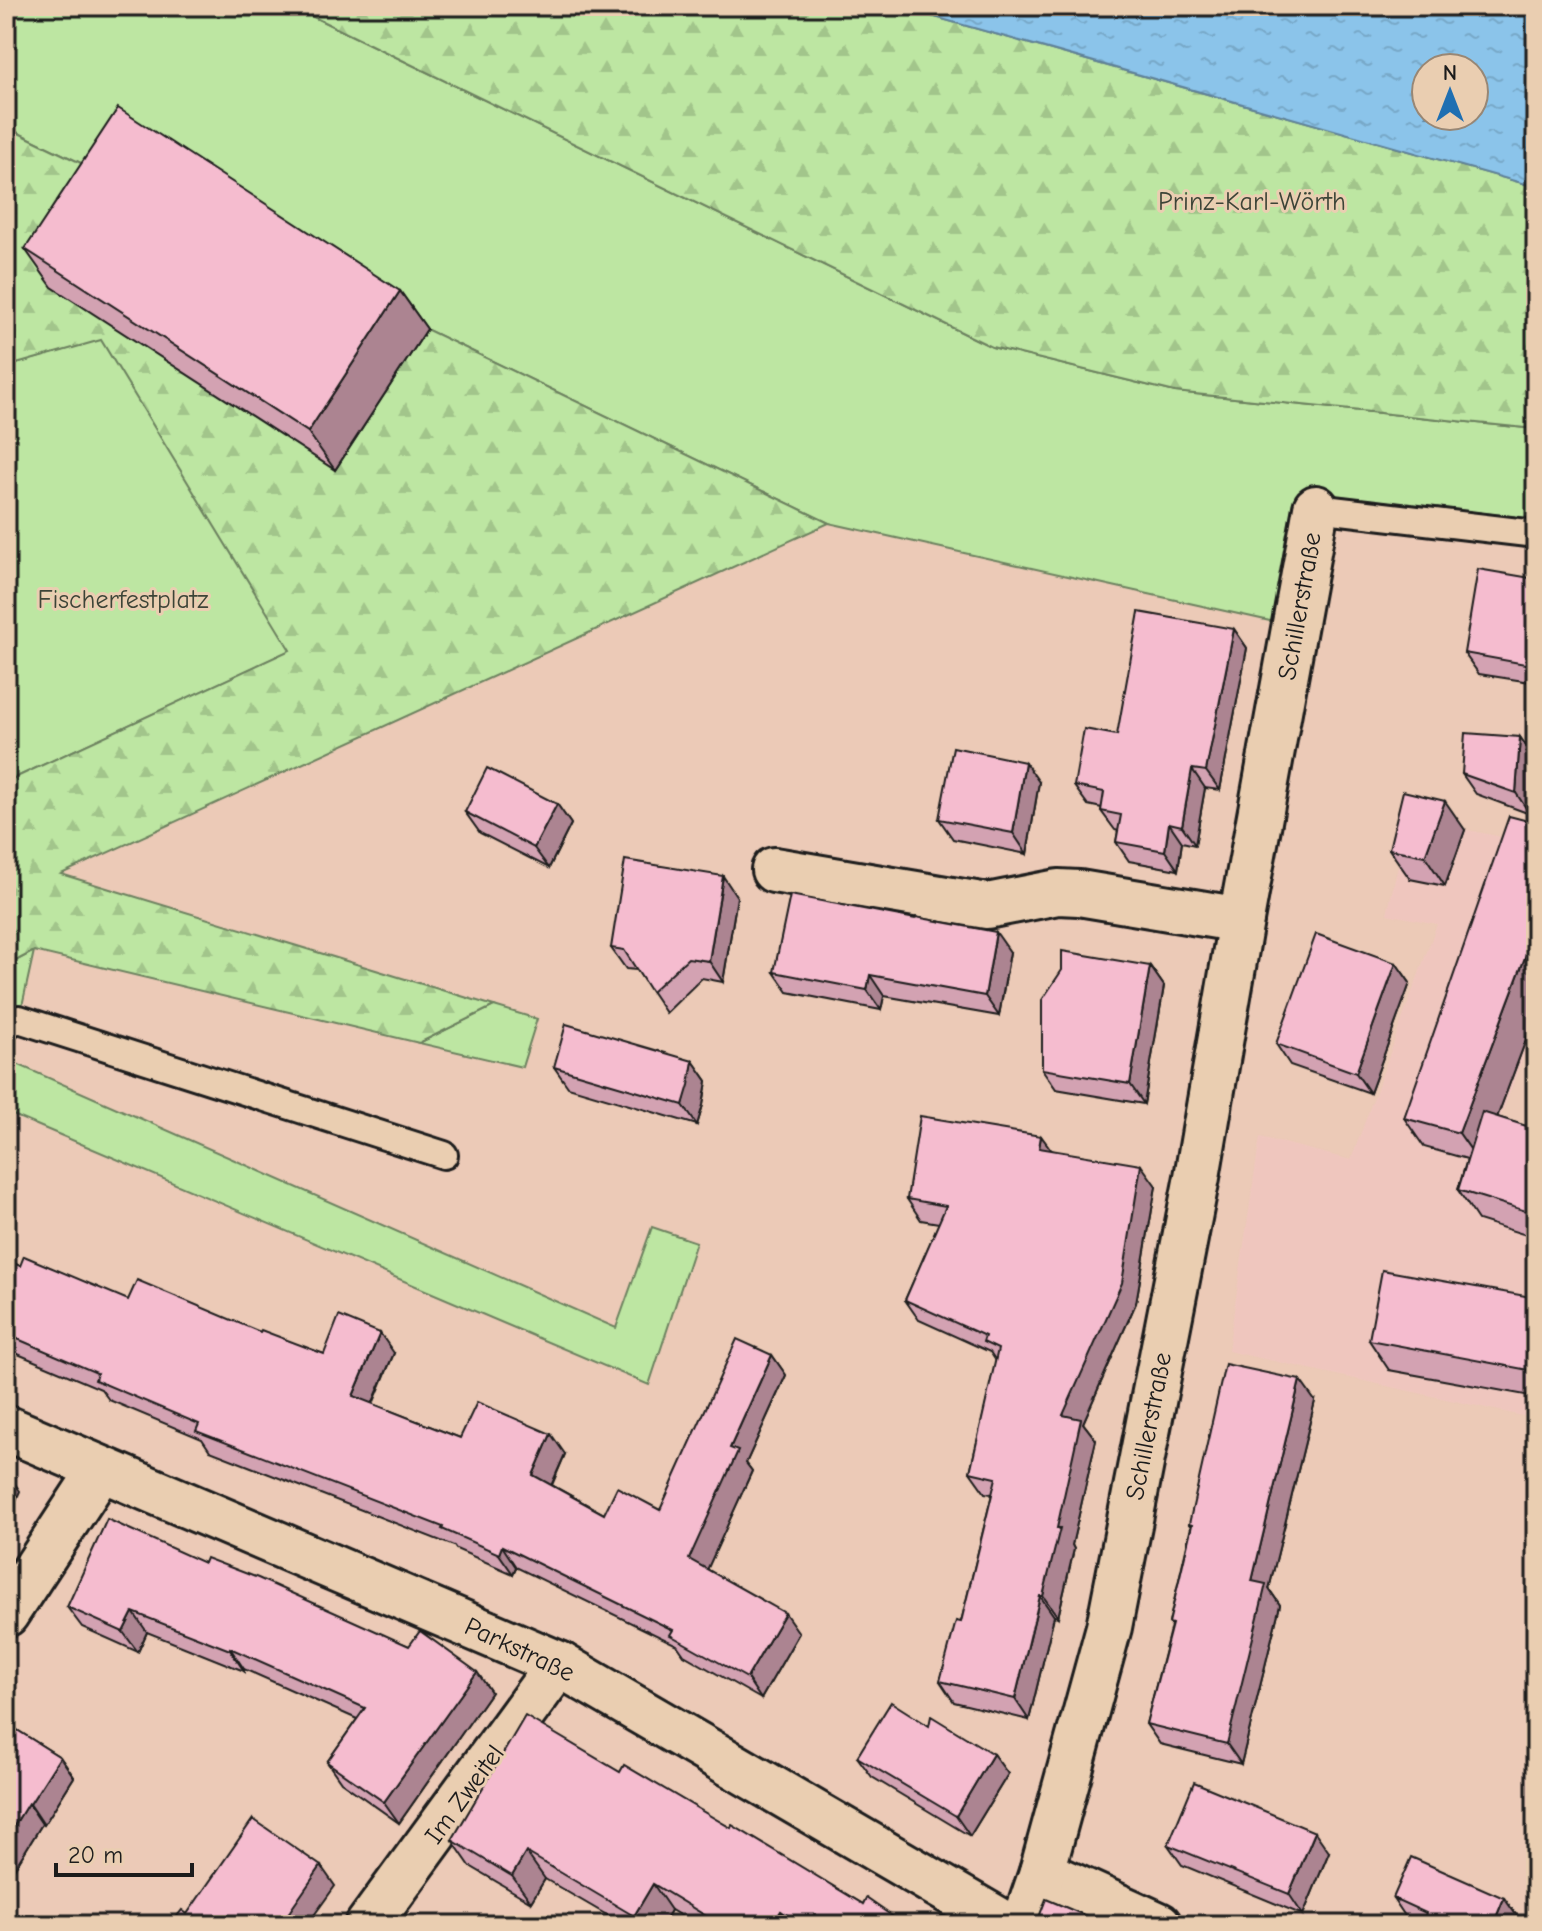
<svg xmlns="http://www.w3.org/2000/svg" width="1542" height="1931" font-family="'Comic Neue',sans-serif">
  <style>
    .built { fill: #efc6be }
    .green { fill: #bde6a2; stroke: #6c815f; stroke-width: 2 }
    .forest { fill: url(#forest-firs); stroke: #6c815f; stroke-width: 2 }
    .water { fill: url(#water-ripples); stroke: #5f8198; stroke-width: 2; fill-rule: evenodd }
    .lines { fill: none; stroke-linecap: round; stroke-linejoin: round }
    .lane-casing { stroke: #1c1c1c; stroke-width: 32 }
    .street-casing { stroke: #1c1c1c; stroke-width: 50 }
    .lane { stroke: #eaceb1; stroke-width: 26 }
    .street { stroke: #eaceb1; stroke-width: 44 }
    .wall { fill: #d3a2b2; stroke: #1c1c1c; stroke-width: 2 }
    .shaded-wall { fill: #ac8491; stroke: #1c1c1c; stroke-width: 2 }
    .building { fill: #f5bccf; stroke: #1c1c1c; stroke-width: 2 }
    .labels { text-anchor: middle; stroke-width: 6; stroke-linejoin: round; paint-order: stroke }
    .park-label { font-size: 26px; fill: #3c4437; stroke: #eaceb1 }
    .street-label { font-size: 26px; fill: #1c1c1c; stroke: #eaceb1 }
  </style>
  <defs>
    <pattern id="forest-firs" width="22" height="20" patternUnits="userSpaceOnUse" patternTransform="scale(2)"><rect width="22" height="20" fill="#bde6a2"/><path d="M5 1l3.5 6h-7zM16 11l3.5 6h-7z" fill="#a2c58b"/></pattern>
    <pattern id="water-ripples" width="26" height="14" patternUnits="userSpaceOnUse" patternTransform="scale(2)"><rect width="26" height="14" fill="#8bc4ea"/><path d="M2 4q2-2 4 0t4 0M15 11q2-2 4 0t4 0" fill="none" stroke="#77a8c8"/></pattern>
  </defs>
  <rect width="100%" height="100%" fill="#eccab7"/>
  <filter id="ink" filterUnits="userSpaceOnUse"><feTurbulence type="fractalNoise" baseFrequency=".0125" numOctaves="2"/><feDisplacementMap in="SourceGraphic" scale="16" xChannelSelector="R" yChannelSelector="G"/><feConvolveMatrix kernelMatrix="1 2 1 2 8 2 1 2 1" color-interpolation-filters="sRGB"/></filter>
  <g filter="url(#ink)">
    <path class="built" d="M 1409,818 L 1536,844 L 1536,1024 L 1489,1147 L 1536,1161 L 1536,1419 L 1228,1351 L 1260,1137 L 1351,1160 L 1437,924 L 1387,914 Z"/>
    <g class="green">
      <path d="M 6,6 L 291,6 L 992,347 L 1175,392 L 1536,429 L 1536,519 L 1305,492 L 1279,623 L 829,523 L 6,127 Z"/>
      <path d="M 101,339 L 291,650 L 6,782 L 6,367 Z"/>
      <path d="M 34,951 L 10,1061 L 616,1328 L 652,1227 L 696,1242 L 649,1385 L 6,1112 L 6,966 Z"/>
      <path d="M 494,1006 L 537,1019 L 522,1067 L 419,1043 Z"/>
    </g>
    <g class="forest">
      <path d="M 291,6 L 896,6 L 1536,187 L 1536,429 L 1175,392 L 992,347 Z"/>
      <path d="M 6,127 L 829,523 L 61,874 L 494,1006 L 419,1043 L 34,951 L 6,966 L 6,782 L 290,650 L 101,340 L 6,367 Z"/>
    </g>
    <path class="water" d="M 896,6 L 1523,6 L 1536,9 L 1536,187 ZM 1426,68 L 1474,68 L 1474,116 L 1426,116 Z"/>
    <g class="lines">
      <g class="lane-casing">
        <g id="lane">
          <path d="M 1316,508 L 1536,534"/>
          <path d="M 6,1024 L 19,1019 L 444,1155"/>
        </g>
      </g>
      <g class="street-casing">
        <g id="street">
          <path d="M 774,870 L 987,906 L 1058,892 L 1079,893 L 1241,920"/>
          <path d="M 6,1428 L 559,1664 L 1007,1925"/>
          <path d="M 6,1614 L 101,1469"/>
          <path d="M 1042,1872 L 1159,1925"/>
          <path d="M 368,1925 L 559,1664"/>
          <path d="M 1024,1925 L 1042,1872 L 1109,1627 L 1197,1177 L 1241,920 L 1316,508"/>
        </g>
      </g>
      <use href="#lane" class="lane"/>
      <use href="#street" class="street"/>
    </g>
    <g class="wall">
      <path d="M 25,249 L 400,291 L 427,329 L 335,470 L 52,287 Z"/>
      <path d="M 1536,579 L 1536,683 L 1479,674 L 1464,653 Z"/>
      <path d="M 1234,629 L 1247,648 L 1220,790 L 1205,788 L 1195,845 L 1182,842 L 1178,870 L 1129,861 L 1116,842 L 1118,831 L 1115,830 L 1101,811 L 1102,808 L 1088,805 L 1074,786 L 1117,735 Z"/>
      <path d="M 1520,737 L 1534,757 L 1530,814 L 1476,794 L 1462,774 Z"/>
      <path d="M 1039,782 L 1027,854 L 953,839 L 939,819 Z"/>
      <path d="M 557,804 L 571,824 L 549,868 L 480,833 L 465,812 Z"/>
      <path d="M 1536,823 L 1536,1013 L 1497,1117 L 1536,1129 L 1536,1238 L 1478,1220 L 1458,1190 L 1467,1159 L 1424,1147 L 1404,1118 Z"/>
      <path d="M 1465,830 L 1445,886 L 1410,879 L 1389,849 Z"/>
      <path d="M 737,897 L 723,982 L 702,978 L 666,1013 L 637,970 L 626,969 L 611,948 Z"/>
      <path d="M 1010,952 L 999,1016 L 884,996 L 881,1010 L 788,992 L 774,972 Z"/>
      <path d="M 1396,963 L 1410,983 L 1370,1093 L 1290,1065 L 1276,1044 Z"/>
      <path d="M 1150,966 L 1164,986 L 1144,1104 L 1056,1089 L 1042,1069 Z"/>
      <path d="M 693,1061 L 707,1081 L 703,1105 L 697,1125 L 568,1087 L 554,1067 Z"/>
      <path d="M 1041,1136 L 1051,1150 L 1156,1186 L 1136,1303 L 1083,1423 L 1096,1440 L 1072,1545 L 1074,1549 L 1058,1617 L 1054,1616 L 1029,1720 L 954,1702 L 940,1681 L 961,1622 L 992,1494 L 985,1493 L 970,1472 L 996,1361 L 990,1352 L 919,1320 L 905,1300 L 939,1223 L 921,1220 L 907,1199 Z"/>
      <path d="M 6,1260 L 20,1266 L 128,1300 L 260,1332 L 324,1354 L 394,1353 L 373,1404 L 460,1438 L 565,1454 L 552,1485 L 604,1514 L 660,1510 L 772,1355 L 786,1375 L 746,1463 L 752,1471 L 707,1569 L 799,1633 L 761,1699 L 684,1655 L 677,1645 L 516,1567 L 513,1574 L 456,1549 L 454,1546 L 210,1451 L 202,1439 L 109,1400 L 101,1389 L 6,1349 Z"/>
      <path d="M 1536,1298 L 1536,1397 L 1389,1370 L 1369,1340 Z"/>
      <path d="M 1315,1401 L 1269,1589 L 1280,1605 L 1241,1764 L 1160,1744 L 1146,1724 L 1171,1626 L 1169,1623 L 1191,1527 L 1189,1524 Z"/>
      <path d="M 204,1563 L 409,1646 L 477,1672 L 491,1692 L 399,1823 L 341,1782 L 327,1762 L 357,1719 L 244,1669 L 244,1671 L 147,1632 L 138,1652 L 82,1627 L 67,1607 Z"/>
      <path d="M 6,1723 L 60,1757 L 74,1777 L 44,1825 L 42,1824 L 6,1882 Z"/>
      <path d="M 929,1726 L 993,1754 L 1008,1774 L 970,1836 L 872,1777 L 857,1757 Z"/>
      <path d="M 620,1772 L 731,1828 L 863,1904 L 905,1925 L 696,1925 L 671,1910 L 663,1925 L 624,1925 L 545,1879 L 531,1902 L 470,1866 L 452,1840 Z"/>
      <path d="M 1168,1845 L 1329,1852 L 1303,1915 L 1182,1865 Z"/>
      <path d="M 1393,1898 L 1504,1898 L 1519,1919 L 1516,1925 L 1421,1925 L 1407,1919 Z"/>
    </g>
    <g class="shaded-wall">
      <path d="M 400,291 L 427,329 L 335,470 L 308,432 Z"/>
      <path d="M 1234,629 L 1247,648 L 1220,790 L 1206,771 Z"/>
      <path d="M 1520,737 L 1534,757 L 1530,814 L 1516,793 Z"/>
      <path d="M 1025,762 L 1039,782 L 1027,854 L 1013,833 Z"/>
      <path d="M 1192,769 L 1205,788 L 1195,845 L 1182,826 Z"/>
      <path d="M 1445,801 L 1465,830 L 1445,886 L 1425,856 Z"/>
      <path d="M 557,804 L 571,824 L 549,868 L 534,848 Z"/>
      <path d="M 1169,823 L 1182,842 L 1178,870 L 1165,851 Z"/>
      <path d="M 723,876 L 737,897 L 723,982 L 709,961 Z"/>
      <path d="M 1536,928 L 1536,1013 L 1480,1163 L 1459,1133 Z"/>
      <path d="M 996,932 L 1010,952 L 999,1016 L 985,996 Z"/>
      <path d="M 1396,963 L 1410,983 L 1370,1093 L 1356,1073 Z"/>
      <path d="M 1150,966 L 1164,986 L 1144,1104 L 1130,1084 Z"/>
      <path d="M 870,975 L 884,996 L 881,1010 L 867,990 Z"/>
      <path d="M 693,1061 L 707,1081 L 703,1105 L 697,1125 L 683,1105 Z"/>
      <path d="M 1041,1136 L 1056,1156 L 1039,1148 Z"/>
      <path d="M 1141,1165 L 1156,1186 L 1136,1303 L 1083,1423 L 1096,1440 L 1072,1545 L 1074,1549 L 1058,1617 L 1043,1596 L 1057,1528 L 1063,1415 Z"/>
      <path d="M 380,1333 L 394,1353 L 367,1416 L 353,1396 Z"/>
      <path d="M 772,1355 L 786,1375 L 746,1463 L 752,1471 L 703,1579 L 689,1559 L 730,1448 Z"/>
      <path d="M 1300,1380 L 1315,1401 L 1269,1589 L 1280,1605 L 1241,1764 L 1227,1744 L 1252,1581 Z"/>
      <path d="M 551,1434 L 565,1454 L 547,1495 L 533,1475 Z"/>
      <path d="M 6,1471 L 20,1491 L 6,1523 Z"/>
      <path d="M 502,1546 L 516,1567 L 513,1574 L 499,1554 Z"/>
      <path d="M 1040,1596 L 1054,1616 L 1029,1720 L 1015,1699 Z"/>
      <path d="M 133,1612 L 147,1632 L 138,1652 L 123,1632 Z"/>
      <path d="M 785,1613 L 799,1633 L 761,1699 L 747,1678 Z"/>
      <path d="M 230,1648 L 244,1669 L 244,1671 L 230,1650 Z"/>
      <path d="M 477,1672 L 491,1692 L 399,1823 L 384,1802 Z"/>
      <path d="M 993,1754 L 1008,1774 L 970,1836 L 956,1816 Z"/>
      <path d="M 60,1757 L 74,1777 L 44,1825 L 30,1804 Z"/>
      <path d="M 28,1803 L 42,1824 L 6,1882 L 6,1839 Z"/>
      <path d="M 1315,1832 L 1329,1852 L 1303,1915 L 1289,1894 Z"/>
      <path d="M 526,1852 L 545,1879 L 531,1902 L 512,1876 Z"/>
      <path d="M 321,1866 L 335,1886 L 307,1925 L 279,1925 Z"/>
      <path d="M 653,1884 L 671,1910 L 663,1925 L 641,1925 L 634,1916 Z"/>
      <path d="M 1504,1898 L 1519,1919 L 1516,1925 L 1493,1925 Z"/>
      <path d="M 781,1911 L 791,1925 L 772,1925 Z"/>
    </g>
    <g class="building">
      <path d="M 118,108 L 400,291 L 308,432 L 25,249 Z"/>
      <path d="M 1478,569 L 1536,579 L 1536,666 L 1464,653 Z"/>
      <path d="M 1139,612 L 1234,629 L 1206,771 L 1192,769 L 1182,826 L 1169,823 L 1165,851 L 1116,842 L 1121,815 L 1101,811 L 1104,792 L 1074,786 L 1084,729 L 1117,735 Z"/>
      <path d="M 1465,733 L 1520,737 L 1516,793 L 1462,774 Z"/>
      <path d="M 953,747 L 1025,762 L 1013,833 L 939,819 Z"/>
      <path d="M 487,768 L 557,804 L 534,848 L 465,812 Z"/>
      <path d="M 1403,791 L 1445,801 L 1425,856 L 1389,849 Z"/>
      <path d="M 1509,816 L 1536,823 L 1536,928 L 1459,1133 L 1404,1118 Z"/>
      <path d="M 625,860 L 723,876 L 709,961 L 688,958 L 651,992 L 624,950 L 611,948 Z"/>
      <path d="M 790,895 L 915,919 L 916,917 L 996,932 L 985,996 L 870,975 L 867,990 L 774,972 Z"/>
      <path d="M 1316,934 L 1396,963 L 1356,1073 L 1276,1044 Z"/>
      <path d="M 1062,951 L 1150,966 L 1130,1084 L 1042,1069 L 1042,1000 L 1062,970 Z"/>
      <path d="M 566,1024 L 693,1061 L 689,1085 L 683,1105 L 554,1067 Z"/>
      <path d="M 1482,1112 L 1536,1129 L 1536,1214 L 1458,1190 Z"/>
      <path d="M 920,1116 L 1041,1136 L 1039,1148 L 1141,1165 L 1122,1283 L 1063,1415 L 1081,1419 L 1057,1528 L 1060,1528 L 1043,1596 L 1040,1596 L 1015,1699 L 940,1681 L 956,1621 L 961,1622 L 996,1478 L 970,1472 L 998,1349 L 983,1342 L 985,1336 L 905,1300 L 946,1206 L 907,1199 Z"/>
      <path d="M 24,1256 L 128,1300 L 137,1280 L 260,1332 L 261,1330 L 324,1354 L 339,1316 L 380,1333 L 353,1396 L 460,1438 L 477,1402 L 551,1434 L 533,1475 L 604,1514 L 617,1487 L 660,1510 L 737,1339 L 772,1355 L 730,1448 L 738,1451 L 689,1559 L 785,1613 L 747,1678 L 670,1635 L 673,1630 L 502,1546 L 499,1554 L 442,1529 L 443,1527 L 196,1431 L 199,1424 L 95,1380 L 97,1373 L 6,1334 L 6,1260 L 20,1266 Z"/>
      <path d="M 1382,1270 L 1536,1298 L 1536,1382 L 1532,1381 L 1534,1371 L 1369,1340 Z"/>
      <path d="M 1225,1364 L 1300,1380 L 1252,1581 L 1266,1584 L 1227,1744 L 1146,1724 L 1172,1624 L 1169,1623 L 1192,1525 L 1189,1524 Z"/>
      <path d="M 107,1519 L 204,1563 L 206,1558 L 258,1578 L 409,1646 L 420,1631 L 477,1672 L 384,1802 L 327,1762 L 365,1708 L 230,1648 L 230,1650 L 133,1612 L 123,1632 L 67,1607 Z"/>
      <path d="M 891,1702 L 929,1726 L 931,1716 L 993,1754 L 956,1816 L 857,1757 Z"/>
      <path d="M 525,1716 L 620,1772 L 624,1765 L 731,1828 L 732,1825 L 863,1904 L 866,1898 L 905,1925 L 802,1925 L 781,1911 L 772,1925 L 721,1925 L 653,1884 L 634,1916 L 526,1852 L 512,1876 L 452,1840 Z"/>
      <path d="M 6,1723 L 60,1757 L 30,1804 L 28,1803 L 6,1839 Z"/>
      <path d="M 1194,1782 L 1315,1832 L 1289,1894 L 1168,1845 Z"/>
      <path d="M 253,1819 L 321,1866 L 290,1911 L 279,1925 L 170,1925 L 182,1910 L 187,1914 Z"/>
      <path d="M 1411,1857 L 1504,1898 L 1493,1925 L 1421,1925 L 1426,1913 L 1393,1898 Z"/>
      <path d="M 1046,1899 L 1108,1925 L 1036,1925 Z"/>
    </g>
  </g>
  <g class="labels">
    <g class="park-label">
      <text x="1252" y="210">Prinz-Karl-Wörth</text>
      <text x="123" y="608">Fischerfestplatz</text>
    </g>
    <g class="street-label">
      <text transform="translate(1299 606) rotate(-80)" y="9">Schillerstraße</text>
      <text transform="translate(1148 1426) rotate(-79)" y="9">Schillerstraße</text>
      <text transform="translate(520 1649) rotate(25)" y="9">Parkstraße</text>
      <text transform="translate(464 1794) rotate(-54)" y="9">Im Zweitel</text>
    </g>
  </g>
  <rect width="1542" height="1931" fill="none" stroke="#eaceb1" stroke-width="32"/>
  <rect x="16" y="16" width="1510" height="1899" fill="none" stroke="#1c1c1c" stroke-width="3" filter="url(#ink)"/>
  <g transform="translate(1450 92)"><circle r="38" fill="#eaceb1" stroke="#988775" stroke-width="2"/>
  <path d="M0-6L14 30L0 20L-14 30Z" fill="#1f6fb2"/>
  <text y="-12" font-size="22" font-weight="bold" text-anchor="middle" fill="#1c1c1c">N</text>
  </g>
  <path d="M56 1863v12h136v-12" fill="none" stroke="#1c1c1c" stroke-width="4"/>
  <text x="68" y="1863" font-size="24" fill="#1c1c1c" stroke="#eaceb1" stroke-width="6" paint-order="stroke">20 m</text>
</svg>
